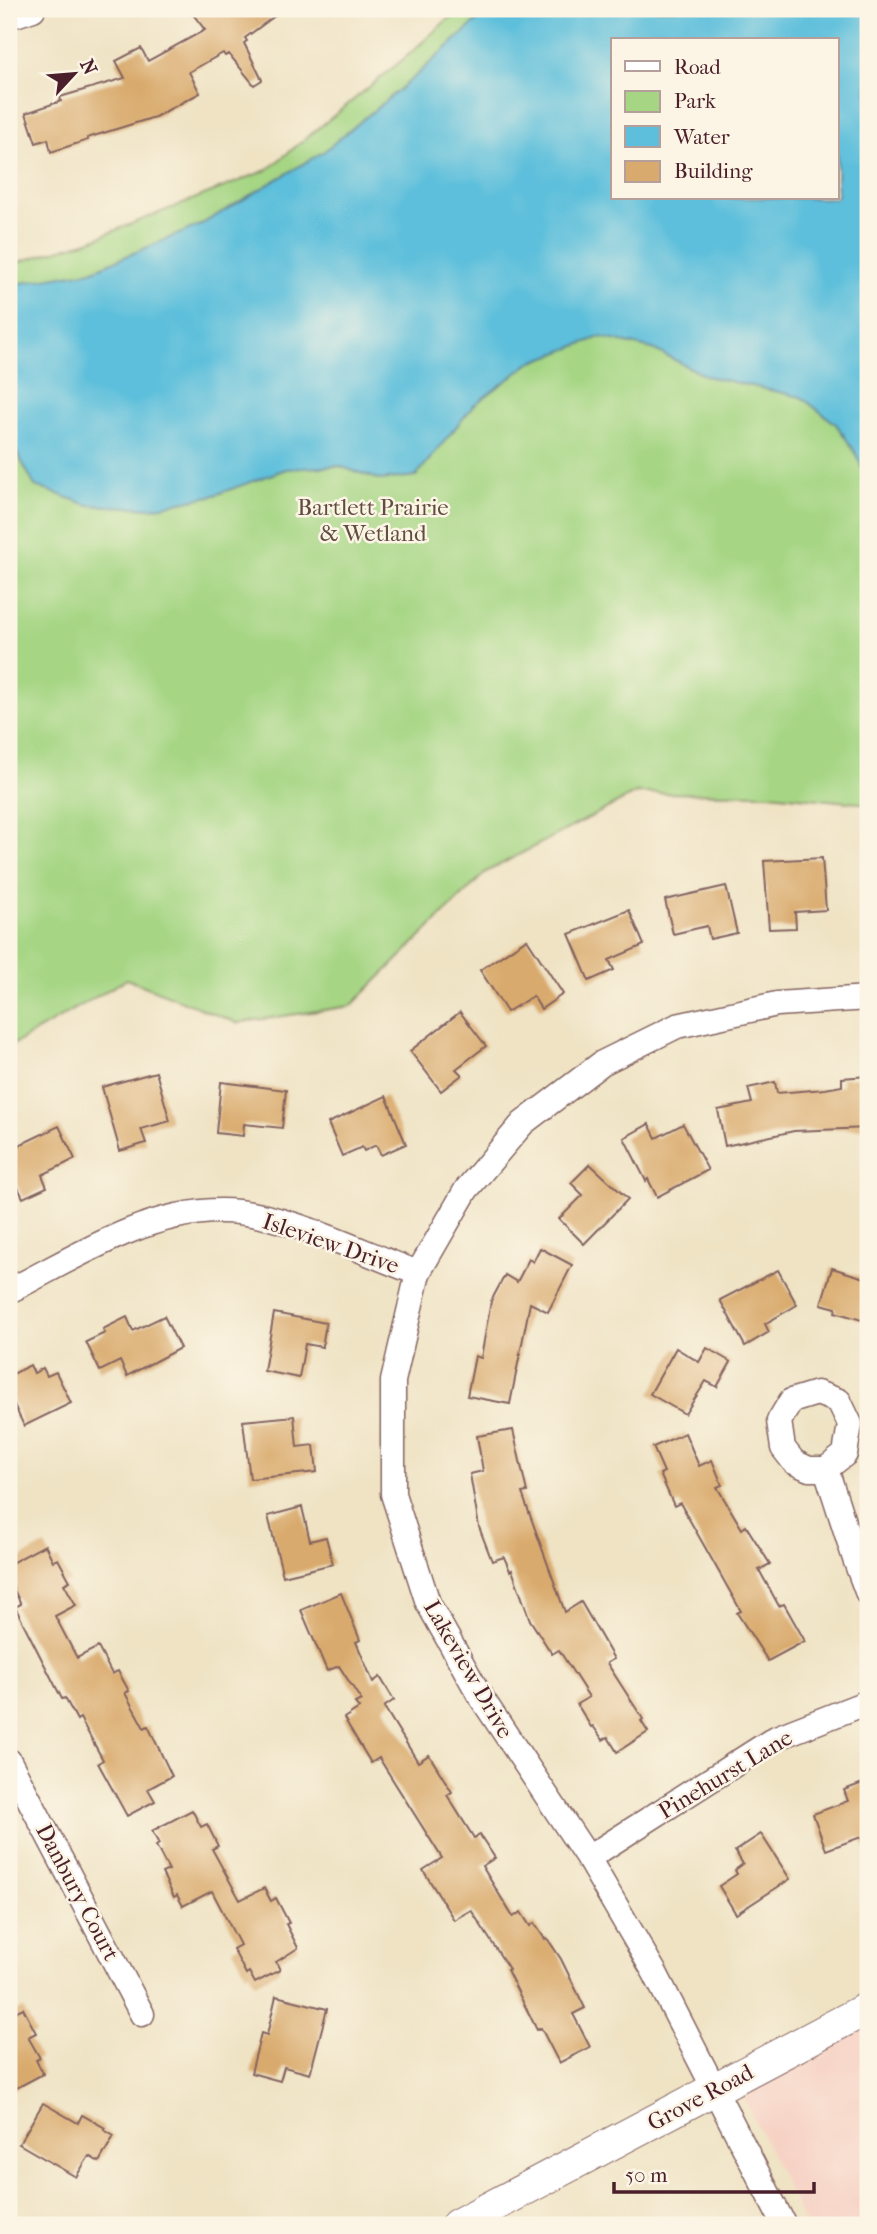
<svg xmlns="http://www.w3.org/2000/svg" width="877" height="2234" font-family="'IM FELL French Canon',serif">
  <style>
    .built { fill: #f6d2c5 }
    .green { fill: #a6d684; stroke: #787a58; stroke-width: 2; fill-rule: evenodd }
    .water { fill: #5dbfdb; stroke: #546f83; stroke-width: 2; fill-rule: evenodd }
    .building { fill: #d9aa6d }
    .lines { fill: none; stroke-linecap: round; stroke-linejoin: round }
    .minor-casing { stroke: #846461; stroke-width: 27 }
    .tertiary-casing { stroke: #846461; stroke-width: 34 }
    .minor { stroke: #fff; stroke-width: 24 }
    .tertiary { stroke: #fff; stroke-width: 32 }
    .labels { text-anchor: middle; stroke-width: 5; stroke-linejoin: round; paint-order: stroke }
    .park-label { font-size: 23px; fill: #614d41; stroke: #fcf5e5 }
    .street-label { font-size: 23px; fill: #4a1f2b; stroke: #fcf5e5 }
  </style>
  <rect width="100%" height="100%" fill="#fcf5e5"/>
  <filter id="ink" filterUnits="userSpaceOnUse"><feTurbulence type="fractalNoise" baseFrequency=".0143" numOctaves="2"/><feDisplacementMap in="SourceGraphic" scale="14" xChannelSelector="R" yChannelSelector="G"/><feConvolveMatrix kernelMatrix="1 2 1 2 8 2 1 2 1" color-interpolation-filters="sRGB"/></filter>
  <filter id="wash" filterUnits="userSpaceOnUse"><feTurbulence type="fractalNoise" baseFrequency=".00686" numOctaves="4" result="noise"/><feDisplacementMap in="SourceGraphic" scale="28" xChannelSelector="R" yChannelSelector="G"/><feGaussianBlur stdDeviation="1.57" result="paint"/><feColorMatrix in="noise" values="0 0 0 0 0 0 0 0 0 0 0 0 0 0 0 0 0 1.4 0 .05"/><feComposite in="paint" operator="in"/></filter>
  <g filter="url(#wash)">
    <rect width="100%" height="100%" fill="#efe3c4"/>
    <path class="built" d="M 868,2025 L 868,2225 L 808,2225 L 804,2222 L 741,2092 Z"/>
    <path class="green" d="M 459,9 L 868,9 L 868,804 L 769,794 L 636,793 L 486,872 L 351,1006 L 237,1023 L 127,979 L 9,1047 L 9,265 L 91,240 L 267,170 L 406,57 ZM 613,40 L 837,40 L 837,198 L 613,198 Z"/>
    <path class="water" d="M 490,9 L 868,9 L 868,481 L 855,452 L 836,424 L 801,397 L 706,376 L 653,349 L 600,337 L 530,363 L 474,405 L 416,476 L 381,480 L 339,466 L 286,469 L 215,495 L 152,508 L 88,505 L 35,486 L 12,444 L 9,401 L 9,285 L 91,271 L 200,225 L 323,152 L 411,80 ZM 613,40 L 837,40 L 837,198 L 613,198 Z"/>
    <g id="blocks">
      <g class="building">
        <path d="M 189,9 L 284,9 L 245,38 L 247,41 L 244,43 L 262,80 L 254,85 L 229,54 L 225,56 L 223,53 L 189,72 L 200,93 L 155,117 L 87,138 L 88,140 L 51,152 L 48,139 L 36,143 L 26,113 L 61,101 L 60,97 L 125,78 L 116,61 L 141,48 L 148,61 L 205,30 Z"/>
        <path d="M 822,858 L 826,910 L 795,912 L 796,928 L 769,929 L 764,861 Z"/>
        <path d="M 726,886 L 737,933 L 710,939 L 707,926 L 673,934 L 665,900 Z"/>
        <path d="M 629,910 L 644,945 L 609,960 L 614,970 L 589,981 L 569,934 Z"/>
        <path d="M 527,939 L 563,994 L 541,1009 L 533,996 L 507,1012 L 480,970 Z"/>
        <path d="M 460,1012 L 486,1046 L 456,1069 L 462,1075 L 441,1091 L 410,1051 Z"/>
        <path d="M 156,1072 L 170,1121 L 141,1129 L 146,1143 L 120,1151 L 102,1087 Z"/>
        <path d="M 868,1076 L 868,1128 L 794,1131 L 725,1146 L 718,1110 L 752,1103 L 748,1088 L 775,1082 L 777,1093 L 825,1089 L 842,1086 L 842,1078 Z"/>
        <path d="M 221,1082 L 286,1090 L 282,1128 L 244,1124 L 243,1136 L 216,1133 Z"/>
        <path d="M 386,1096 L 406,1144 L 381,1155 L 376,1145 L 364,1151 L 362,1147 L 342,1156 L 328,1123 Z"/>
        <path d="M 649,1124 L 656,1138 L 683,1124 L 708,1170 L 657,1197 L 648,1179 L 646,1181 L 624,1138 Z"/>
        <path d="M 59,1126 L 75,1159 L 42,1175 L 47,1187 L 23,1198 L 9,1169 L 9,1150 Z"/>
        <path d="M 590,1164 L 628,1199 L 584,1244 L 559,1219 L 583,1195 L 571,1183 Z"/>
        <path d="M 540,1248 L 572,1265 L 548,1312 L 530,1303 L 510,1404 L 467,1396 L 475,1356 L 481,1358 L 491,1301 L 505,1275 L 517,1282 L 529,1259 L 533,1262 Z"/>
        <path d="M 832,1268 L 868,1279 L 868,1322 L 835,1312 L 836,1308 L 821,1304 Z"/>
        <path d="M 778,1270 L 797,1305 L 765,1324 L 769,1332 L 745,1346 L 720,1300 Z"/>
        <path d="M 274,1313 L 326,1323 L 322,1347 L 305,1344 L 299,1378 L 264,1371 Z"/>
        <path d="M 164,1316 L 180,1348 L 127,1376 L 120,1361 L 100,1371 L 86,1342 L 105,1333 L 103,1329 L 127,1317 L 133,1331 Z"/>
        <path d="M 676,1348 L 699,1362 L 707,1348 L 731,1362 L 717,1387 L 706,1381 L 685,1414 L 650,1394 Z"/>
        <path d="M 30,1365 L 34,1373 L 43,1368 L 47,1376 L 56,1372 L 71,1403 L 24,1426 L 9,1394 L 9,1376 Z"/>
        <path d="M 294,1416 L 297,1447 L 314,1445 L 317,1472 L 250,1479 L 243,1421 Z"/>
        <path d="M 513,1430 L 527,1492 L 522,1493 L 565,1612 L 581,1602 L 614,1659 L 607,1663 L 643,1719 L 641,1721 L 648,1732 L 617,1752 L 608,1737 L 603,1740 L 593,1726 L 591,1727 L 577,1704 L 589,1697 L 559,1650 L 552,1654 L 530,1620 L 512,1570 L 510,1571 L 504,1557 L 492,1561 L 479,1527 L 470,1474 L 483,1471 L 477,1436 Z"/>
        <path d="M 685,1433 L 699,1466 L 712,1460 L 722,1485 L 717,1487 L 742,1529 L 746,1526 L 770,1564 L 759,1570 L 779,1606 L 784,1604 L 805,1641 L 768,1661 L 737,1613 L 741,1611 L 680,1503 L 674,1506 L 660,1474 L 664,1472 L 653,1447 Z"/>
        <path d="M 302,1507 L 310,1541 L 326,1537 L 333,1564 L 283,1576 L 268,1516 Z"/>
        <path d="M 45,1545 L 53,1561 L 58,1559 L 70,1581 L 64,1584 L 76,1605 L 55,1616 L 77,1658 L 98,1647 L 112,1674 L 118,1671 L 129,1691 L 125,1693 L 144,1728 L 148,1726 L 172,1776 L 148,1789 L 155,1801 L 127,1816 L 98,1763 L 103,1760 L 80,1718 L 77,1720 L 65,1698 L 62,1699 L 15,1607 L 21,1604 L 9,1580 L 9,1564 Z"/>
        <path d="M 341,1593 L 360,1640 L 356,1642 L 373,1682 L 380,1677 L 394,1700 L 384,1707 L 418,1762 L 429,1755 L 452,1792 L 447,1795 L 474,1838 L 480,1835 L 495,1858 L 482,1866 L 513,1917 L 521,1912 L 530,1926 L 534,1923 L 545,1939 L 547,1938 L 561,1959 L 585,2008 L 573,2014 L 590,2047 L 559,2063 L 541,2028 L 537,2030 L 507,1970 L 509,1969 L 471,1910 L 454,1920 L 423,1870 L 442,1858 L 379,1758 L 371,1763 L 344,1718 L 359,1708 L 355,1703 L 361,1700 L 339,1666 L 327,1671 L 301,1610 Z"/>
        <path d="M 868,1781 L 868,1849 L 865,1849 L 861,1837 L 826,1850 L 813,1814 L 848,1801 L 844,1790 Z"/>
        <path d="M 192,1810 L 201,1827 L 207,1824 L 218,1846 L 212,1849 L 240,1900 L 264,1888 L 271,1901 L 276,1898 L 289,1923 L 286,1924 L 298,1948 L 276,1962 L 280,1970 L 255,1983 L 249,1972 L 246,1974 L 233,1949 L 240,1945 L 212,1891 L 183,1906 L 177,1895 L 174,1897 L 162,1873 L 169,1870 L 156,1846 L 159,1844 L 152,1831 Z"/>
        <path d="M 761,1834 L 790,1879 L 736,1914 L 719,1886 L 737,1874 L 735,1870 L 743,1864 L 735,1851 Z"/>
        <path d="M 276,1996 L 327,2009 L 310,2074 L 284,2067 L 280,2081 L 251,2073 L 261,2033 L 267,2035 Z"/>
        <path d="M 9,2000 L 15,2012 L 23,2008 L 36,2033 L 28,2037 L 40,2058 L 36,2060 L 43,2074 L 9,2092 Z"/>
        <path d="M 43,2103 L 78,2123 L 82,2115 L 105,2128 L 104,2130 L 114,2136 L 99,2162 L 89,2156 L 76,2177 L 19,2144 Z"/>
      </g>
    </g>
  </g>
  <g filter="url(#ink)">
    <use href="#blocks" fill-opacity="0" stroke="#846461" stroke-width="2"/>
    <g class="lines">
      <g class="minor-casing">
        <g id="minor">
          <path d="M 9,17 L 33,9"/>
          <path d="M 9,1291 C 74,1258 145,1211 221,1211 C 282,1211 360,1252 418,1273"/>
          <path d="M 817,1393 L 839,1401 L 850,1424 L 845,1454 L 826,1469 L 809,1469 L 794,1462 L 783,1448 L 779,1421 L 791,1401 Z"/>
          <path d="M 826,1469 L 855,1559 L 868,1594"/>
          <path d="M 9,1761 L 142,2014"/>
          <path d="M 588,1858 L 776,1738 L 868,1702"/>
          <path d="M 784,2225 L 655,1973 L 588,1858 L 479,1694 L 428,1603 L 393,1494 L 393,1381 L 418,1273 L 466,1190 L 523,1123 L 602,1063 L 677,1026 L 777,1004 L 868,998"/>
        </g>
      </g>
      <g class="tertiary-casing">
        <path id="tertiary" d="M 457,2225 L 868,2008"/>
      </g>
      <use href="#minor" class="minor"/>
      <use href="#tertiary" class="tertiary"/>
    </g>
  </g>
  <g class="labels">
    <g class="park-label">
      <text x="373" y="515">Bartlett Prairie<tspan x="373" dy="26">&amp; Wetland</tspan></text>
    </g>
    <g class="street-label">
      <text transform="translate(331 1243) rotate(19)" y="8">Isleview Drive</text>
      <text transform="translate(469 1669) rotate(60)" y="8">Lakeview Drive</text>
      <text transform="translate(725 1774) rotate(-31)" y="8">Pinehurst Lane</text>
      <text transform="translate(78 1892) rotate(62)" y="8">Danbury Court</text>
      <text transform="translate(700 2097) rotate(-28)" y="8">Grove Road</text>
    </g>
  </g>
  <rect width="877" height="2234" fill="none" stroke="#fcf5e5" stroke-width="35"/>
  <rect x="611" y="38" width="228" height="161" fill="#fcf5e5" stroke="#b59f9b" stroke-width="2"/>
  <rect x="625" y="61" width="35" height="10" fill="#ffffff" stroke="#b59f9b" stroke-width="2"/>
  <text x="674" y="74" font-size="21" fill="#4a1f2b">Road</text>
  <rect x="625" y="91" width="35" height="21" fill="#a6d684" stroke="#b59f9b" stroke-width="2"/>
  <text x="674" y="108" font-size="21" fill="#4a1f2b">Park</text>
  <rect x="625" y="126" width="35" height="21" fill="#5dbfdb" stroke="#b59f9b" stroke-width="2"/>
  <text x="674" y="144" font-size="21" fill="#4a1f2b">Water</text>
  <rect x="625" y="161" width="35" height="21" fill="#d9aa6d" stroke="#b59f9b" stroke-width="2"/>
  <text x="674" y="178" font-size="21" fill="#4a1f2b">Building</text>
  <g transform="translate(74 74) rotate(64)" stroke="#fcf5e5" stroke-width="5" paint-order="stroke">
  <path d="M0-5L12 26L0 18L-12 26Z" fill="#4a1f2b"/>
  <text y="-10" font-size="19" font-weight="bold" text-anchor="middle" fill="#4a1f2b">N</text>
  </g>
  <path d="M614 2182v10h200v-10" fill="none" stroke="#4a1f2b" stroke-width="3.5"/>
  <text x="625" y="2182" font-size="21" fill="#4a1f2b" stroke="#fcf5e5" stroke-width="5" paint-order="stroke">50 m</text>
</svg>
